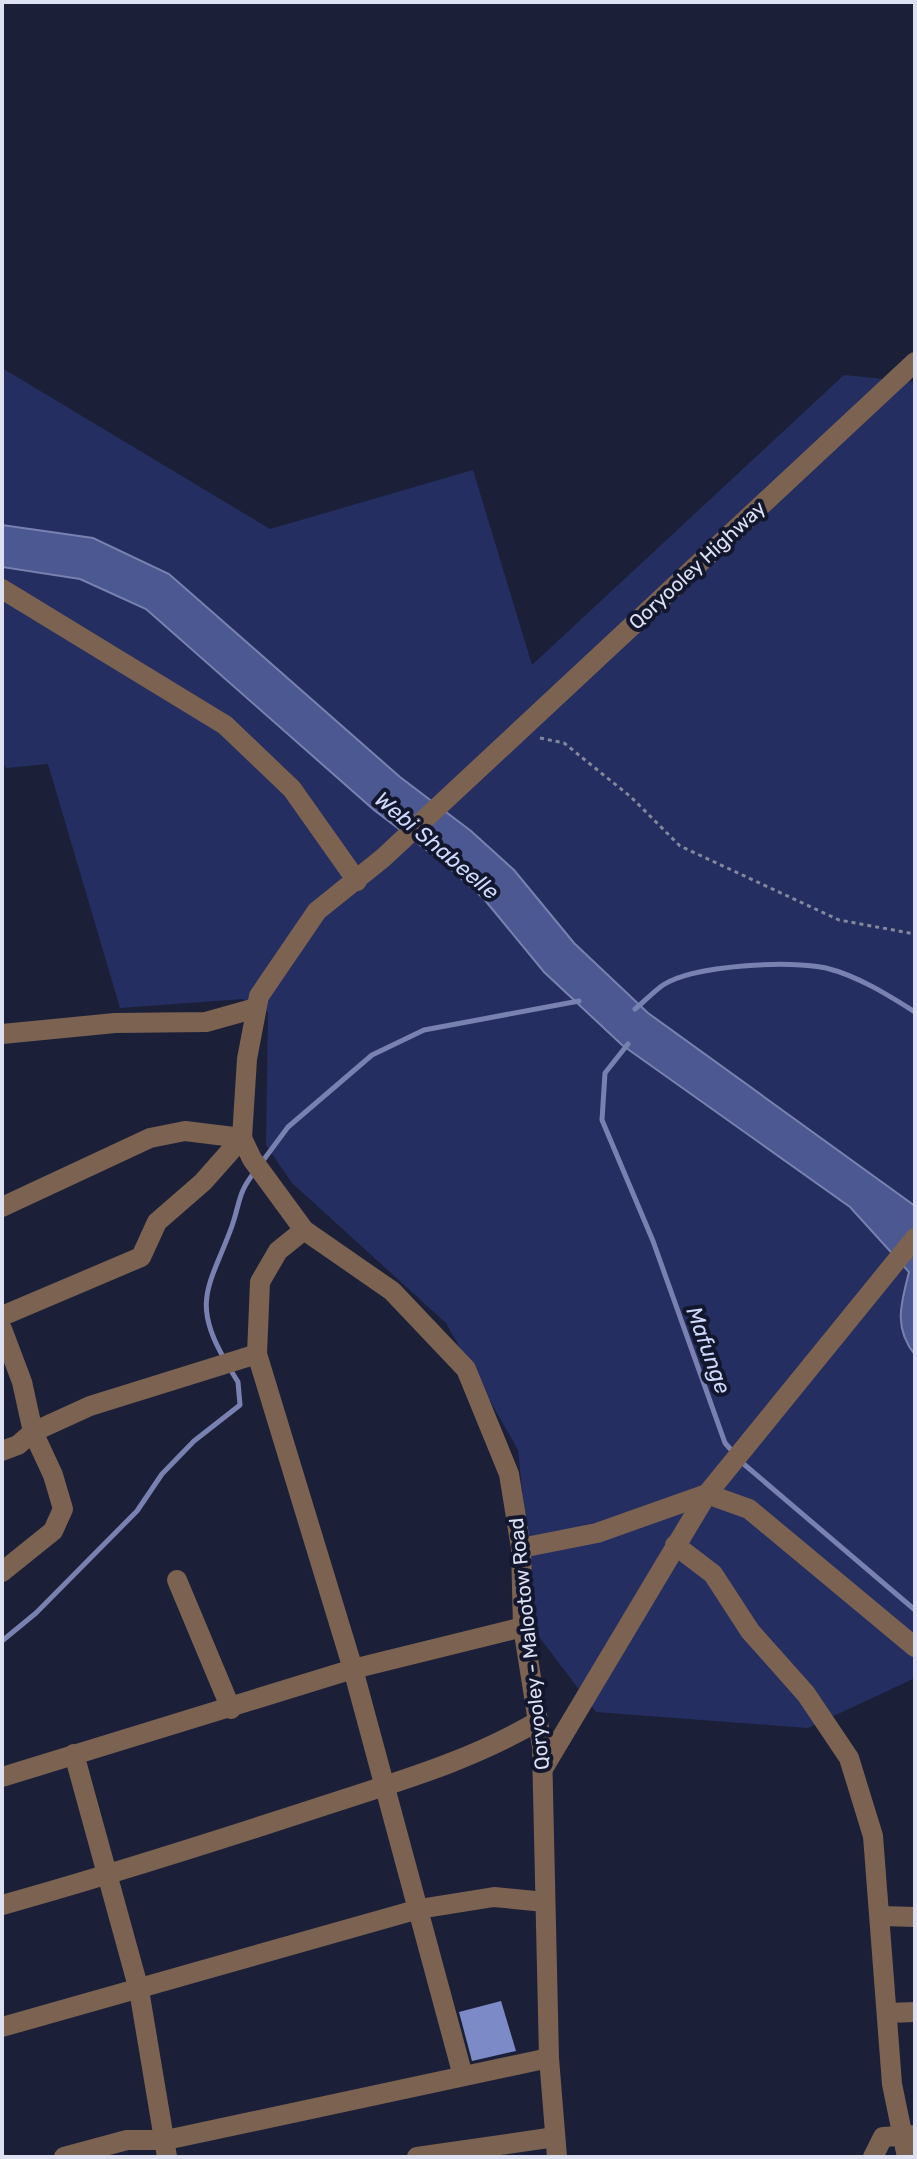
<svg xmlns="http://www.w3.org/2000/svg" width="917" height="2159" font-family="Rubik,sans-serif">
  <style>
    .green { fill: #252e60 }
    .water { fill: #4c5892; stroke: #7881af; stroke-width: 2 }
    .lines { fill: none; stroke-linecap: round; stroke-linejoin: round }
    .stream { stroke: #7881af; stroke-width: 5 }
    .building { fill: #7c8bc8 }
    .path { stroke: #83889c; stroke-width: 3; stroke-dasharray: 4 4; stroke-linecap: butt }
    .minor { stroke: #7b6251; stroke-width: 20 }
    .labels { text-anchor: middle; stroke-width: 8; stroke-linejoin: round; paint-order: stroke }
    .street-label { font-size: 20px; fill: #dde1f2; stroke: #12172e }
    .water-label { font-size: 22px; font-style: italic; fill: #cfd9fc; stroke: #12172e }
  </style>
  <rect width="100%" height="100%" fill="#1b2038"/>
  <g class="green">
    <path d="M 2,368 L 270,529 L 473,470 L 532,665 L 844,375 L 915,382 L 915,1206 L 648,1013 L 574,943 L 514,871 L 472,831 L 400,777 L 169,574 L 93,538 L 2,525 Z"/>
    <path d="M 2,567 L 80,579 L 146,609 L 374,810 L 445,864 L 484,899 L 544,972 L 622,1045 L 850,1207 L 909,1272 C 901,1305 893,1327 915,1355 L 915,1678 L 808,1728 L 596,1712 L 537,1634 L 518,1450 L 446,1323 L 292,1183 L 266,1145 L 268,1012 L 243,999 L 120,1008 L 48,764 L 6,768 L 2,761 Z"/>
  </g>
  <path class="water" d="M 2,525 L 93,538 L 169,574 L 400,777 L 471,831 L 514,870 L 574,943 L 648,1013 L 915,1206 L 915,1355 C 893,1327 901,1304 909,1272 L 850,1207 L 622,1045 L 544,972 L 484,899 L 445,864 L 374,810 L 146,609 L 80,579 L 2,567 Z"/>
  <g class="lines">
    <g class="stream">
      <path d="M 635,1009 C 644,1002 653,992 663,985 C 694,965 791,960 826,968 C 858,976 888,995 915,1012"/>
      <path d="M 628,1044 L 605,1073 L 602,1120 L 653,1241 L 725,1443 L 733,1452"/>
      <path d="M 262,1162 L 288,1127 L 372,1055 L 424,1030 L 579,1001"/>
      <path d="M 225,1360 C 190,1301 211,1284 232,1226 C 241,1200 237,1194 256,1170"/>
      <path d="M 739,1460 L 915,1610"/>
      <path d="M 2,1641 L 36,1613 L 137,1511 L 162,1474 L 194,1441 L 240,1405 L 238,1382 L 230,1369"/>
    </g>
  </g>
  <path class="building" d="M 501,2001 L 516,2051 L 472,2061 L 459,2012 Z"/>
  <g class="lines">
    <path class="path" d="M 540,738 L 564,743 L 631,797 L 680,846 L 839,920 L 915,934"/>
    <g class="minor">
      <path d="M 2,589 L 225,725 L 292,789 L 357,881"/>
      <path d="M 2,1034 L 115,1023 L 206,1022 L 256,1008"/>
      <path d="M 2,1207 L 150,1138 L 185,1131 L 242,1138"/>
      <path d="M 304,1230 L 278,1251 L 260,1282 L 257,1354 L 353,1669 L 463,2076"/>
      <path d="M 2,1316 L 141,1257 L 157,1222 L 203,1182 L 242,1138"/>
      <path d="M 2,1329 L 22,1382 L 33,1432 L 53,1475 L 63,1509 L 53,1531 L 2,1572"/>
      <path d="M 2,1451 L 18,1445 L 33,1432 L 90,1406 L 257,1354"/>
      <path d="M 675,1545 L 713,1574 L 750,1631 L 806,1694 L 849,1758 L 873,1836 L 892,2084 L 907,2157"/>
      <path d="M 521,1548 L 597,1533 L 707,1494 L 749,1509 L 915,1647"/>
      <path d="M 177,1580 L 231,1709"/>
      <path d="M 74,1754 L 139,1990 L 167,2157"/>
      <path d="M 544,1767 L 707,1494 L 915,1238"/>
      <path d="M 2,1777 L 353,1669 L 523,1627"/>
      <path d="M 2,1905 C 110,1875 216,1841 323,1806 C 396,1782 471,1761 538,1721"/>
      <path d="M 881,1916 L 915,1917"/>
      <path d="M 888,2013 L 915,2012"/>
      <path d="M 2,2027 L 419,1909 L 494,1897 L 545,1902"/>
      <path d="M 64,2157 L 127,2140 L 166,2140 L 549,2058"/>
      <path d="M 417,2157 L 555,2137"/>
      <path d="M 557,2157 L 549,2058 L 542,1747 L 523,1627 L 521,1548 L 509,1474 L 466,1369 L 392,1291 L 304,1230 L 252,1159 L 242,1138 L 247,1059 L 259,996 L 317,911 L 383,858 L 915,362"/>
      <path d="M 873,2157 L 883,2137 L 915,2135"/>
    </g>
  </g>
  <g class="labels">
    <g class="street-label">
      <text transform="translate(697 565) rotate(-43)" y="7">Qoryooley Highway</text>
      <text transform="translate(529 1644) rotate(-96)" y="7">Qoryooley - Malootow Road</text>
    </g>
    <g class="water-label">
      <text transform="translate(437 845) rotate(40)" y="8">Webi Shabeelle</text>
      <text transform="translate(709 1350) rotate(70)" y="8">Mafunge</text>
    </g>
  </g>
  <rect width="917" height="2159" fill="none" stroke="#dde1f2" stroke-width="8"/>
</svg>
